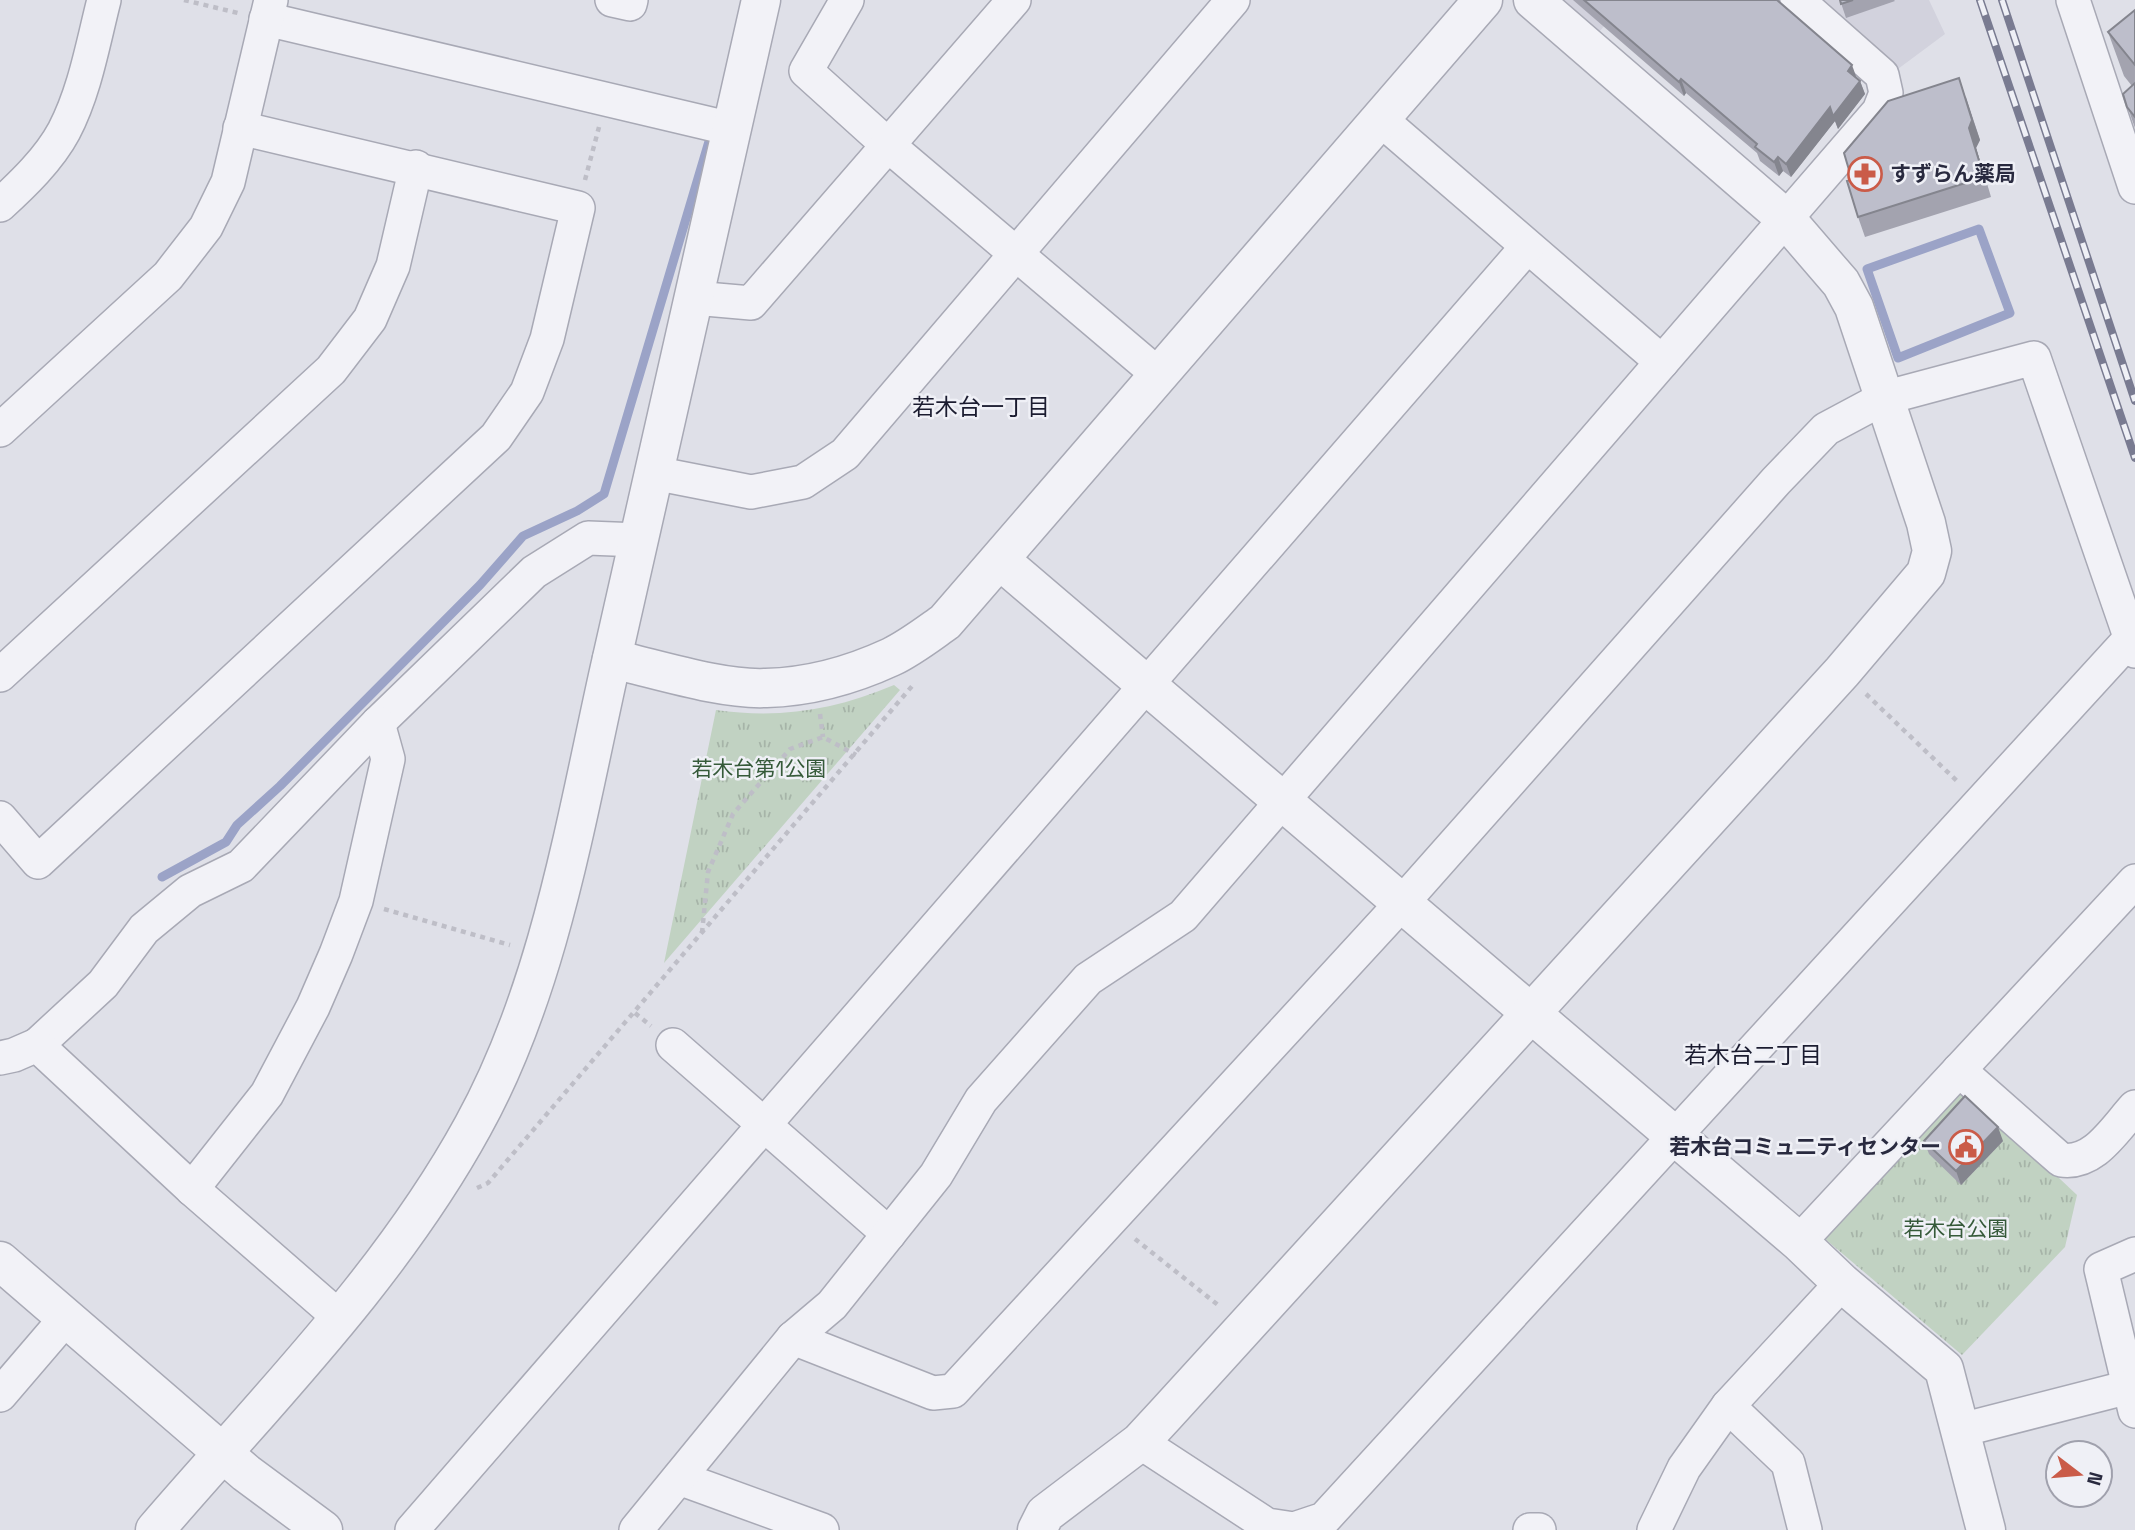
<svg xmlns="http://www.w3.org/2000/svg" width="2135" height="1530" font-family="'Space Grotesk','Noto Sans JP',sans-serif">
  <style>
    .built { fill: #d2d2dd }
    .park { fill: url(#park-tufts) }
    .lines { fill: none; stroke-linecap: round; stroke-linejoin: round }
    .stream { stroke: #9ba3c7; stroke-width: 9 }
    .minor-casing { stroke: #a8a9b5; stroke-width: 36 }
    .tertiary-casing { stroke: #a8a9b5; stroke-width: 41 }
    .path { stroke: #bebec7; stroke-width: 4.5; stroke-dasharray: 5 5; stroke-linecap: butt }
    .minor { stroke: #f2f2f7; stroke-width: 33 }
    .tertiary { stroke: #f2f2f7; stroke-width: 38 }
    .rail-casing { stroke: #797b91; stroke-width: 8 }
    .rail { stroke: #eff0f6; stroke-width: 5; stroke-dasharray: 16; stroke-linecap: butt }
    .wall { fill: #a3a3af }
    .shaded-wall { fill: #84858e }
    .building { fill: #bdbecb; stroke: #84858e; stroke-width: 2 }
    .labels { text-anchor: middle; stroke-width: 5; stroke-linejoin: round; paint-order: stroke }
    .poi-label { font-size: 21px; font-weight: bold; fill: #292a3f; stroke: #eff0f6; text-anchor: start }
    .park-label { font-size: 21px; fill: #365a3a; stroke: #eff0f6 }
    .neighbourhood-label { font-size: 23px; fill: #1b1c30; stroke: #eff0f6 }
  </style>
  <defs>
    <pattern id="park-tufts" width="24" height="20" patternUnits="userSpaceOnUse" patternTransform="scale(1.75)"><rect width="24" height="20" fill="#c1d2c2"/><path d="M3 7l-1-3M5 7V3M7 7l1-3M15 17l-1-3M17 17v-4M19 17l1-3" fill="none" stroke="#a6b4a8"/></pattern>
  </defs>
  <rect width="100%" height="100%" fill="#dfe0e8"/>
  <g class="built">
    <path d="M 1562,0 L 1626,0 L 1599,32 Z"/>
    <path d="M 1666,0 L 1929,0 L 1945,34 L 1875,86 L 1830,49 Z"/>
  </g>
  <g class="park">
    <path d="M 894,685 L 900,690 L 664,963 L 716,710 C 780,719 835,710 894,685 Z"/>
    <path d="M 1955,1094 L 1973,1097 L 2077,1195 L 2065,1247 L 1962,1355 L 1824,1238 Z"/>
  </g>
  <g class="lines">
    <g class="stream">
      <path d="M 1979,229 L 2010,313 L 1898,358 L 1867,269 Z"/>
      <path d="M 162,877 L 226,842 L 237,825 L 280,786 L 480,585 L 523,536 L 577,511 L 604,494 L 710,138"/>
    </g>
    <g class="minor-casing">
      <g id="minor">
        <path d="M 612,0 L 630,4 L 631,0"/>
        <path d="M 847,0 L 806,71 L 889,146 L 1160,376"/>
        <path d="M 2073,0 L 2135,187"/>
        <path d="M 266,19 L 732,129"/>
        <path d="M 1380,119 L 1662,362"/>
        <path d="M 0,205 C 23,184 49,159 64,131 C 85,91 93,43 104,0"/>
        <path d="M 694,298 L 751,303 L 1014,0"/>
        <path d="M 0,430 L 168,276 L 206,227 L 228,182 L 271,0"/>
        <path d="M 654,473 L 751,492 L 803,482 L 845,454 L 1233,0"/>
        <path d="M 0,675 L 331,370 L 370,319 L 393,266 L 416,167"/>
        <path d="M 0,818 L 38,862 L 496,437 L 527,392 L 547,339 L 578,208 L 240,128"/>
        <path d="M 37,1045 L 103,984 L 144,929 L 190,891 L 241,866 L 378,723 L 534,572 L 588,538 L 639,540"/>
        <path d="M 673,1045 L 889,1234"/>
        <path d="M 0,1058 L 14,1055 L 37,1045 L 192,1189 L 339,1317"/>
        <path d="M 1959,1070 L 2061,1160 C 2094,1165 2114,1130 2135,1107"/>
        <path d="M 192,1189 L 267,1094 L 313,1007 L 336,954 L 356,901 L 388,759 L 378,723"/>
        <path d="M 1799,1242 L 2135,881"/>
        <path d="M 2135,1254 L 2101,1269 L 2135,1411"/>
        <path d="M 793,1338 L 933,1393 L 953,1391 L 1402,903 L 1776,481 L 1826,429 L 1884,398 L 2034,358 L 2135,651"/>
        <path d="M 0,1395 L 66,1318"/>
        <path d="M 1728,1406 L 1788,1463 L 1805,1530"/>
        <path d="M 1961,1430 L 2129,1387"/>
        <path d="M 1140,1442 L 1267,1525 L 1294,1529 L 1324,1519 L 2131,638"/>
        <path d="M 679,1478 L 822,1530"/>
        <path d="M 412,1530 L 1527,247"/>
        <path d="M 636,1530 L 793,1338 L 832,1305 L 936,1175 L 981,1100 L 1088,979 L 1183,916 L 1879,111 L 1886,93 L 1882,75 L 1797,0"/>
        <path d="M 1530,1530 L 1539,1530"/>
        <path d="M 1654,1530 L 1684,1468 L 1728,1406 L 1842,1283"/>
      </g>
    </g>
    <g class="tertiary-casing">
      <g id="tertiary">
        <path d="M 1001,561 L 1799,1242 L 1842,1283 L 1944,1369 L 1986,1530"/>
        <path d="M 612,659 C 657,669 721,690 766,688 C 808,687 852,675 891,657 C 910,648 928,634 945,622 L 1483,0"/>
        <path d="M 0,1261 L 246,1473 L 323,1530"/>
        <path d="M 155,1530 C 266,1401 391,1276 473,1126 C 549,989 576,819 610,667 C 661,445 710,222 761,0"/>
        <path d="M 1037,1530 L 1045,1514 L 1140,1442 L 1165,1415 L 1842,672 L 1926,573 L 1932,551 L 1926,523 L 1854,307 L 1841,283 L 1785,218 L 1533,0"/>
      </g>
    </g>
    <g class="path">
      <path d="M 184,0 L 238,13"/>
      <path d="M 585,180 L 599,127"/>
      <path d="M 1866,694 L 1958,782"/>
      <path d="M 820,714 L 823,737"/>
      <path d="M 384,909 L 510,945"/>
      <path d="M 702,933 L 708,872 L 733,814 L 790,749 L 823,737 L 856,755"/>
      <path d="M 635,1013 L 651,1026"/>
      <path d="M 477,1188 L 488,1183 L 913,685"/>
      <path d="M 1135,1239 L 1218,1305"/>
    </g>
    <use href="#minor" class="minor"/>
    <use href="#tertiary" class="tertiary"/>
    <g class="rail-casing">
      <g id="rail">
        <path d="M 1980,0 L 2135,458"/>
        <path d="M 2002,0 L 2135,401"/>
      </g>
    </g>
    <use href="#rail" class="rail"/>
  </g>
  <g class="wall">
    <path d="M 1573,0 L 1777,0 L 1860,81 L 1865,94 L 1838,129 L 1835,121 L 1791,177 L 1783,171 L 1779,176 L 1760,161 L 1757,153 L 1686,93 L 1684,96 Z"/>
    <path d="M 1840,0 L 1894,0 L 1895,1 L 1846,18 Z"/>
    <path d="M 2135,10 L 2135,128 L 2123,94 L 2132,86 L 2124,76 L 2108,32 Z"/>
    <path d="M 1966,97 L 1980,140 L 1976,148 L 1991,197 L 1865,237 L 1858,217 L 1852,180 Z"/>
    <path d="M 1924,1141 L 2003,1141 L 1961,1185 L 1929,1154 Z"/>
  </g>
  <g class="shaded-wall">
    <path d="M 1852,65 L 1857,79 L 1848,71 Z"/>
    <path d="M 1959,78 L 1980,140 L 1976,148 L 1991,197 L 1969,128 Z"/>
    <path d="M 1681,79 L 1686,93 L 1684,96 L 1679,82 Z"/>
    <path d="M 1860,81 L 1865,94 L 1838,129 L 1835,121 L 1791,177 L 1786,164 L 1830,107 Z"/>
    <path d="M 1778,157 L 1783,171 L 1779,176 L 1774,162 Z"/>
    <path d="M 1998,1127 L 2003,1141 L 1961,1185 L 1956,1171 Z"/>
  </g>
  <g class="building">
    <path d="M 1584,0 L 1777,0 L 1852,65 L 1848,71 L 1860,81 L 1833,116 L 1830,107 L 1786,164 L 1778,157 L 1774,162 L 1755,147 L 1757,144 L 1681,79 L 1679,82 Z"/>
    <path d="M 1840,0 L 1853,0 L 1841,4 Z"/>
    <path d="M 2135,10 L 2135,65 L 2108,32 Z"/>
    <path d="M 1959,78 L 1972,120 L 1969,128 L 1984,177 L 1858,217 L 1847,181 L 1852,180 L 1844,153 L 1888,101 Z"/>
    <path d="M 2135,83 L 2135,117 L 2127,107 L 2123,94 Z"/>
    <path d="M 1965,1096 L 1998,1127 L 1956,1171 L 1924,1141 Z"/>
  </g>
  <defs>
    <g id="pharmacy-ring" transform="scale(1.75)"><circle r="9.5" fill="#eff0f6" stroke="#ca5b48" stroke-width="1.5"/><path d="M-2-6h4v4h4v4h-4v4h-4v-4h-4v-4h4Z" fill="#ca5b48"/></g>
    <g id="civic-ring" transform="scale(1.75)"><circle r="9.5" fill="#eff0f6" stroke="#ca5b48" stroke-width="1.5"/><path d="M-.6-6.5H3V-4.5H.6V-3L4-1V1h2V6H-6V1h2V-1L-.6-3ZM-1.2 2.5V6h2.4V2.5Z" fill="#ca5b48"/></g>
  </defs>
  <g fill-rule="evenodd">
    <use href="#pharmacy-ring" x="1865" y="174"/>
    <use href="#civic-ring" x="1966" y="1147"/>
  </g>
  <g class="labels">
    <g class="poi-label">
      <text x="1890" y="181">すずらん薬局</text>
      <text x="1941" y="1154" text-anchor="end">若木台コミュ二ティセンター</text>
    </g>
    <g class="park-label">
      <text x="759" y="776">若木台第1公園</text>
      <text x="1956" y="1236">若木台公園</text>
    </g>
    <g class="neighbourhood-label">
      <text x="981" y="415">若木台一丁目</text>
      <text x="1753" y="1063">若木台二丁目</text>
    </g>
  </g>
  <g transform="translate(2079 1474) rotate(106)"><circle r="33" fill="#eff0f6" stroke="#a0a1ad" stroke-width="2"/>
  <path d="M0-5L12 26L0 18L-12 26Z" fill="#ca5b48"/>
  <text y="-10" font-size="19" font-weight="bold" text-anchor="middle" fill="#292a3f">N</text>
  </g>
</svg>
